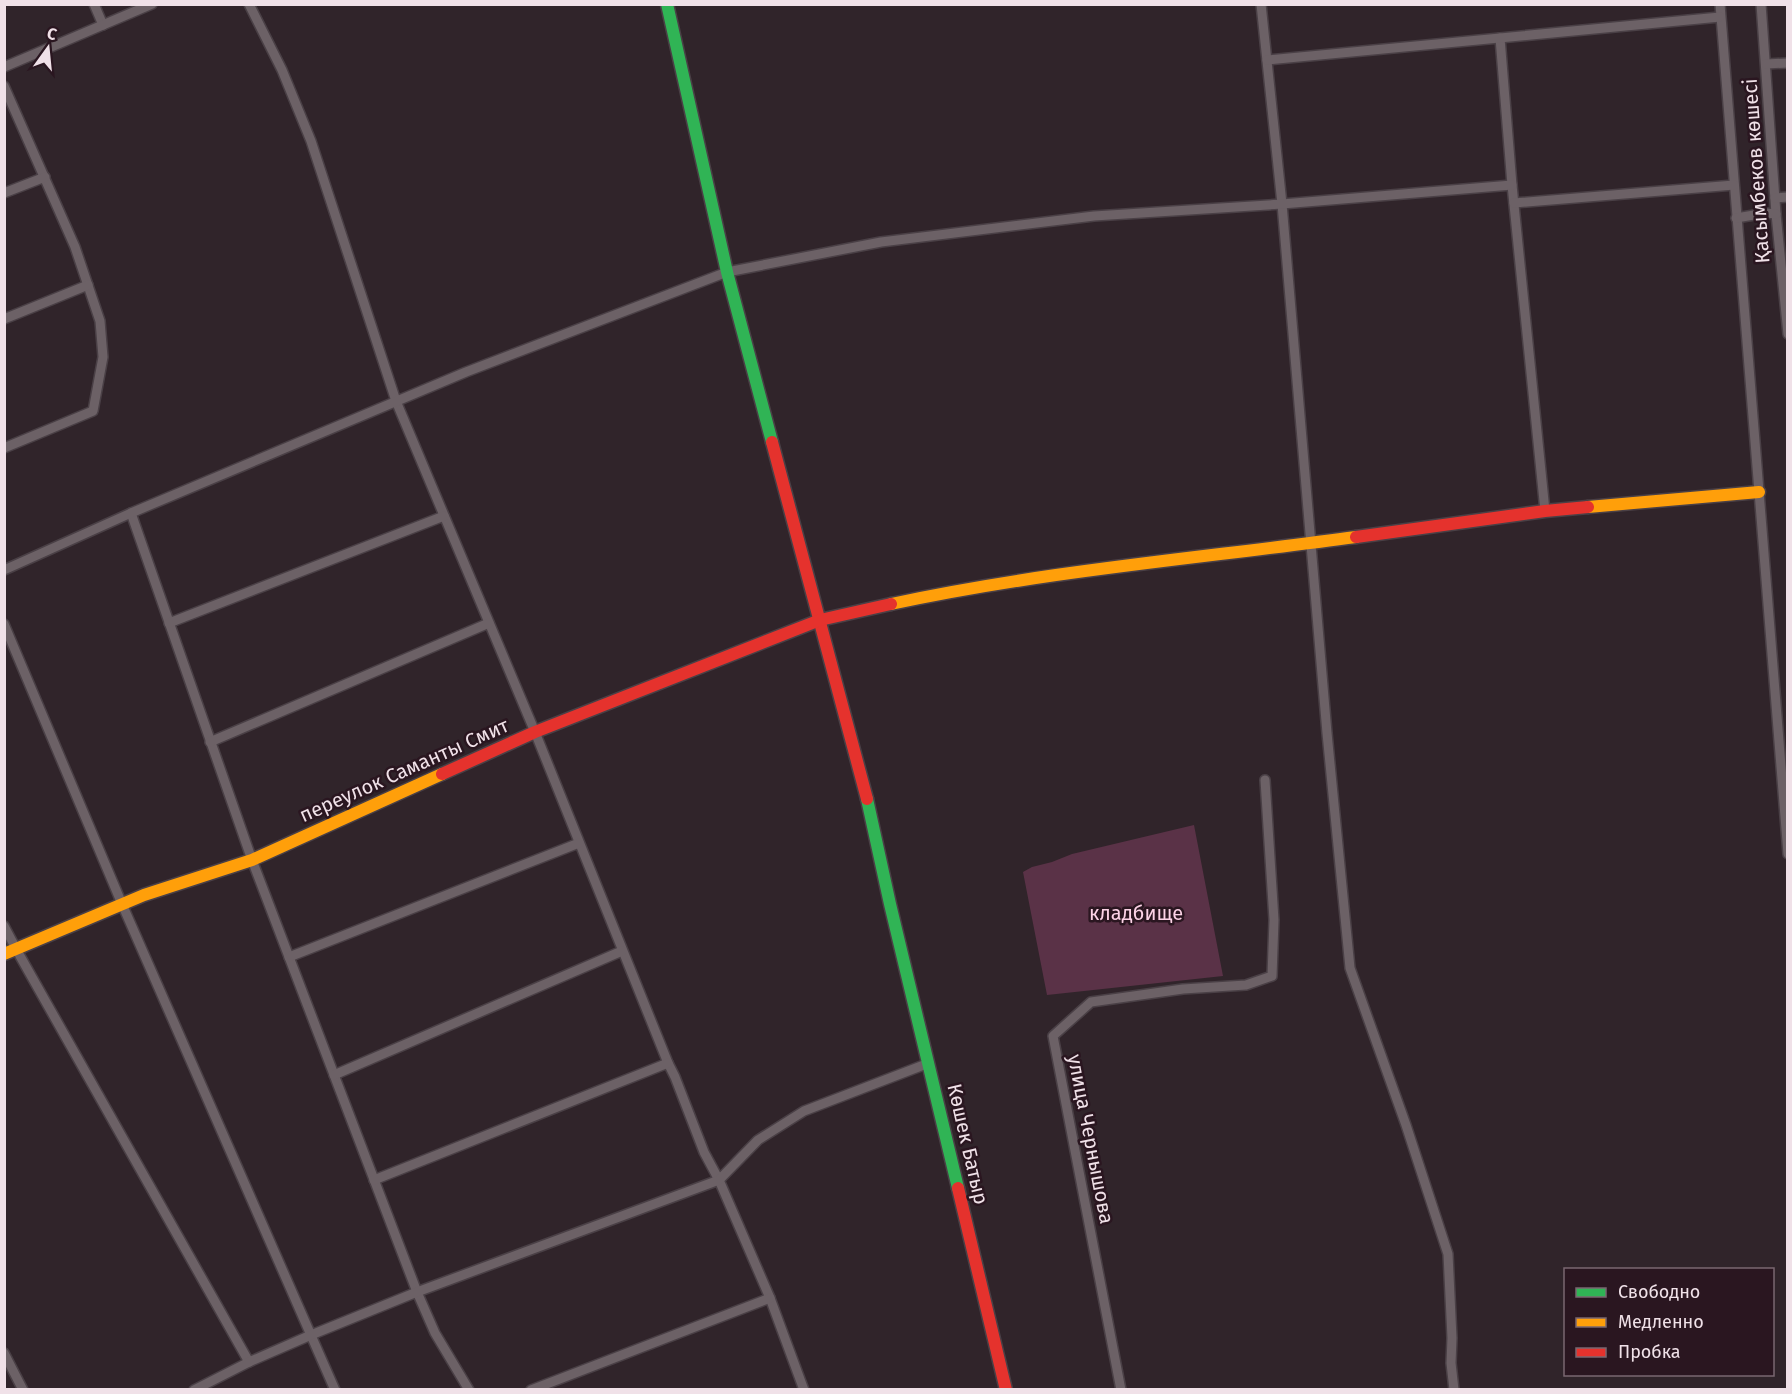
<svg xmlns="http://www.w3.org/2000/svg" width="1792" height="1394" font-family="'Fira Sans',sans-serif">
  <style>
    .green { fill: #5a3247 }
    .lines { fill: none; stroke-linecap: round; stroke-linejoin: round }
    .street-casing { stroke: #4a4046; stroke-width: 12 }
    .fast-casing { stroke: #4a4046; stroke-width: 15 }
    .slow-casing { stroke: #4a4046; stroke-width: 15 }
    .jam-casing { stroke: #4a4046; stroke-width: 15 }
    .street { stroke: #6c6166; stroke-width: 9 }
    .fast { stroke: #30b455; stroke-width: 12 }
    .slow { stroke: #ff9f0a; stroke-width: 12 }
    .jam { stroke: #e5322d; stroke-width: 12 }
    .labels { text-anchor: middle; stroke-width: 5; stroke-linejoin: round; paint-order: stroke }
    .street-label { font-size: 20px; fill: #f0e1e8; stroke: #2a1620 }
    .park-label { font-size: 20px; fill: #fcd2e6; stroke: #2a1620 }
  </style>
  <rect width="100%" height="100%" fill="#30242a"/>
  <path class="green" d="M 1194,825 L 1223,976 L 1047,995 L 1023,872 L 1032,867 L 1052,862 L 1072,854 Z"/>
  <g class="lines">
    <g class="street-casing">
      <g id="street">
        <path d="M 94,4 L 103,25"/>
        <path d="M 249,4 L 282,70 L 311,141 L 396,401 L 535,732 L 668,1063 L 675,1077 L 704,1152 L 719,1180 L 770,1298 L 804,1390"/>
        <path d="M 1261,4 L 1282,204 L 1327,733 L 1350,968 L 1406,1125 L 1448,1254 L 1452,1338 L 1451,1363 L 1454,1390"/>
        <path d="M 1720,4 L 1788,854"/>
        <path d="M 1761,4 L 1776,214 L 1788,334"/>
        <path d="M 1500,38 L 1512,185 L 1545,511"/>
        <path d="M 1267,60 L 1720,17"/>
        <path d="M 1766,64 L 1788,63"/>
        <path d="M 4,67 L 152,4"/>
        <path d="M 4,86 L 75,247 L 100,321 L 103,357 L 93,411 L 4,448"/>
        <path d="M 4,193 L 45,177"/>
        <path d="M 1775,198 L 1788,197"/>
        <path d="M 1514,203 L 1734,185"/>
        <path d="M 1736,218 L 1766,213 L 1776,214"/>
        <path d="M 4,319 L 88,285"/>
        <path d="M 131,513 L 252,860 L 417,1292 L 435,1333 L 469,1390"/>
        <path d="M 4,570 L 131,513 L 466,372 L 727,272 L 881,242 L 1094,216 L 1282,204 L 1512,185"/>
        <path d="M 169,623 L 444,516"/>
        <path d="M 4,624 L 122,904 L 335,1390"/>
        <path d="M 210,742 L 489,623"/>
        <path d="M 4,926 L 20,956 L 249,1362"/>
        <path d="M 289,957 L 579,843"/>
        <path d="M 334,1075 L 622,951"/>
        <path d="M 374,1180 L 668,1063"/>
        <path d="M 4,1353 L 23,1390"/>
        <path d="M 194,1390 L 249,1362 L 311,1335 L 417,1292 L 719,1180 L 758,1140 L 804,1111 L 929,1063"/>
        <path d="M 531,1390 L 770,1298"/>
        <path d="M 1121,1390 L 1053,1036 L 1091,1002 L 1183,989 L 1246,985 L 1272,976 L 1274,920 L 1265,780"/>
      </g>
    </g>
    <g class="fast-casing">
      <g id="fast">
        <path d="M 667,4 L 727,272 L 772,442"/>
        <path d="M 867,799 L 890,904 L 958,1188"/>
      </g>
    </g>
    <g class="slow-casing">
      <g id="slow">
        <path d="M 1588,507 L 1759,492"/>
        <path d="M 891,604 C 1044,571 1201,558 1356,537"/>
        <path d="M 4,954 L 144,895 L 252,860 L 442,774"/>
      </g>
    </g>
    <g class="jam-casing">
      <g id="jam">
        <path d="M 772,442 L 867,799"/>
        <path d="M 1356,537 L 1545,511 L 1588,507"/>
        <path d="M 442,774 L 535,732 L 820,620 L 891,604"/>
        <path d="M 958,1188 L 1006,1390"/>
      </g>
    </g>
    <use href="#street" class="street"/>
    <use href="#fast" class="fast"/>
    <use href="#slow" class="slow"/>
    <use href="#jam" class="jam"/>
  </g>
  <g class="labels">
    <g class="street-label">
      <text transform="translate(1756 171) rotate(-94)" y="7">Қасымбеков көшесі</text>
      <text transform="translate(404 770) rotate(-24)" y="7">переулок Саманты Смит</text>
      <text transform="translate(1091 1139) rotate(79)" y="7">улица Чернышова</text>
      <text transform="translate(968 1144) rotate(77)" y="7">Көшек Батыр</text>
    </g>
    <g class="park-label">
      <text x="1136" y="920">кладбище</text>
    </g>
  </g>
  <rect width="1792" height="1394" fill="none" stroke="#f0e1e8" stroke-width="12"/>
  <rect x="1564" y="1268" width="210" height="108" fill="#2a1620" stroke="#796770" stroke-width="1.5"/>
  <rect x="1576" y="1288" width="30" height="9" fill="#30b455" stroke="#796770" stroke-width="1.5"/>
  <text x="1618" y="1298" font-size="18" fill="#f0e1e8">Свободно</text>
  <rect x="1576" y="1318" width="30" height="9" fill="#ff9f0a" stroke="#796770" stroke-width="1.5"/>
  <text x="1618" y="1328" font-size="18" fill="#f0e1e8">Медленно</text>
  <rect x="1576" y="1348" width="30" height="9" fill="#e5322d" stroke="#796770" stroke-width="1.5"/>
  <text x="1618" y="1358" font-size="18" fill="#f0e1e8">Пробка</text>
  <g transform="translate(48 48) rotate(15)" stroke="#2a1620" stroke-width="4.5" paint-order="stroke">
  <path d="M0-4.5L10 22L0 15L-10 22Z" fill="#f0e1e8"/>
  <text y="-9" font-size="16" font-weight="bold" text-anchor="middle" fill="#f0e1e8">С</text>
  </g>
</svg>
